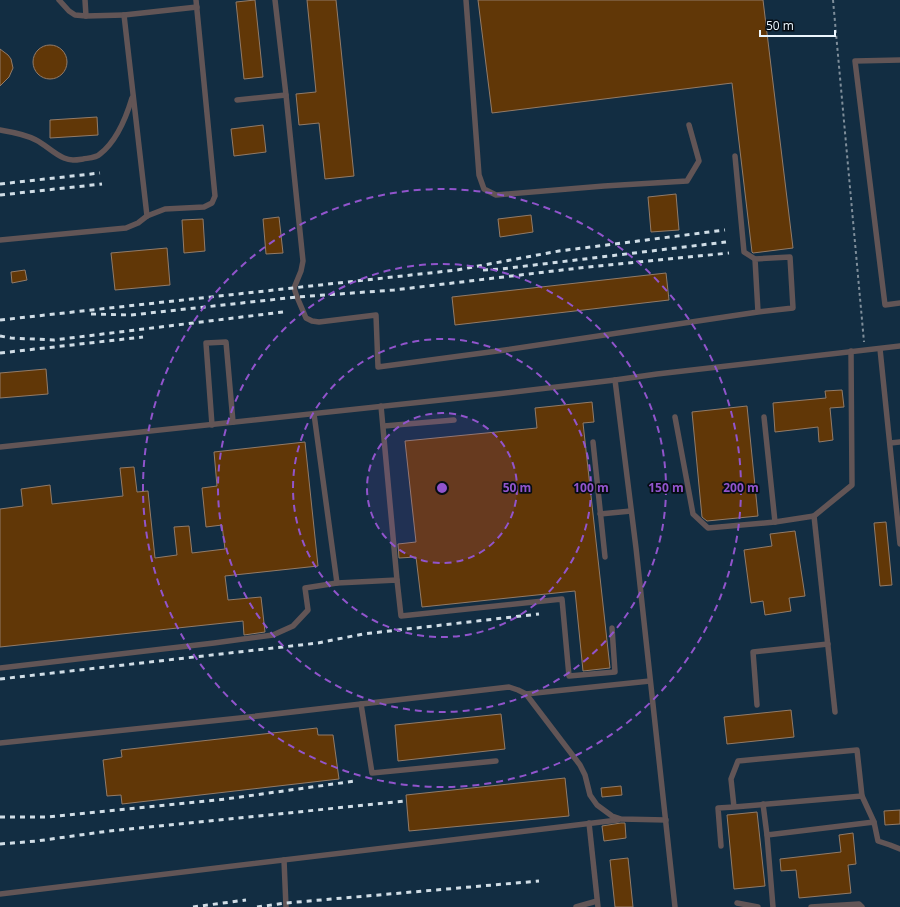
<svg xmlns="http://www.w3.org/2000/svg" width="900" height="907" font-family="'Open Sans',sans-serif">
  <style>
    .built { fill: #122d42 }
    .building { fill: #613707; stroke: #927b68 }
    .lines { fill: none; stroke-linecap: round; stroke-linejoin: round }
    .path { stroke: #7f8e9a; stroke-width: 2; stroke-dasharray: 3 3; stroke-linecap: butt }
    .lane { stroke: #625556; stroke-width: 5.5 }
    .rail { stroke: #d0dde6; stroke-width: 3; stroke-dasharray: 5 5; stroke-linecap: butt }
    .ring { fill: none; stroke: #9154cc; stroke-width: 2; stroke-dasharray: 7 5 }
    .centre { fill: #9154cc; stroke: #050c13; stroke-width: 2 }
    .ring-label { font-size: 12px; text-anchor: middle; font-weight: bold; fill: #9154cc; stroke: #050c13; stroke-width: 3.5; stroke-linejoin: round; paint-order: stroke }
  </style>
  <rect width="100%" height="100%" fill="#102434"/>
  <rect class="built" x="0" y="0" width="900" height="907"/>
  <g class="building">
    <path d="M 255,0 L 263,77 L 244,79 L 236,2 Z"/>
    <path d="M 307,0 L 336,0 L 354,176 L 325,179 L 319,123 L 299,125 L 296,94 L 316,92 Z"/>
    <path d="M 478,0 L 763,0 L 793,248 L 753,253 L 752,252 L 732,83 L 492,113 Z"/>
    <circle cx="50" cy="62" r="17"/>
    <path d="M 0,49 L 8,55 L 11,59 L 13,68 L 9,77 L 0,86 Z"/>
    <path d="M 97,117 L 98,135 L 50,138 L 50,120 Z"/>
    <path d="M 263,125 L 266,152 L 234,156 L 231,129 Z"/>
    <path d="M 676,194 L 679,230 L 651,232 L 648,197 Z"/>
    <path d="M 531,215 L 533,232 L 500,237 L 498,219 Z"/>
    <path d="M 279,217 L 283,253 L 266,254 L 263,219 Z"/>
    <path d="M 203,219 L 205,251 L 184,253 L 182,220 Z"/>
    <path d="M 167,248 L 170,285 L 115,290 L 111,253 Z"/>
    <path d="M 25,270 L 27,280 L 12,283 L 11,272 Z"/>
    <path d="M 666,273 L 669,300 L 455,325 L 452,297 Z"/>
    <path d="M 46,369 L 48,394 L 0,398 L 0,373 Z"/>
    <path d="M 842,390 L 844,407 L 830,408 L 833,440 L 819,442 L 818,427 L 775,432 L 773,403 L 826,398 L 825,391 Z"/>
    <path d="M 592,402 L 594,422 L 583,423 L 610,668 L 583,671 L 575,591 L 422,607 L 416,557 L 399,558 L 398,544 L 416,542 L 405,441 L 537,428 L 535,408 Z"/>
    <path d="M 747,406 L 758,516 L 707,521 L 702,517 L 692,412 Z"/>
    <path d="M 305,442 L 318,566 L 225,576 L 228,600 L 261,597 L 265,632 L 244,635 L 243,621 L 0,647 L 0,509 L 23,506 L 21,489 L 50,485 L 52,504 L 123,496 L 120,468 L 134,467 L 137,492 L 148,491 L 155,558 L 177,555 L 174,527 L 189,526 L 192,553 L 225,549 L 222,525 L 206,527 L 202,488 L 217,486 L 214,452 Z"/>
    <path d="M 886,522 L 892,585 L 880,586 L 874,523 Z"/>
    <path d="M 795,531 L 805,596 L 789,598 L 791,611 L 765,615 L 763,601 L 751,603 L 744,550 L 772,546 L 770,534 Z"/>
    <path d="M 791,710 L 794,737 L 727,744 L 724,717 Z"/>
    <path d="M 501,714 L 505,749 L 398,761 L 395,725 Z"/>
    <path d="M 317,728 L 318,735 L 333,735 L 339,779 L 122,804 L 121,795 L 107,796 L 103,760 L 122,757 L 121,750 Z"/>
    <path d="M 565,778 L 569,816 L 409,831 L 406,795 Z"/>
    <path d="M 621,786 L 622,795 L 602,797 L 601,788 Z"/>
    <path d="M 900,810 L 900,824 L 885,825 L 884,811 Z"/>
    <path d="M 757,812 L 765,886 L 734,889 L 727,815 Z"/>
    <path d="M 621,823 L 625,823 L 626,838 L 604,841 L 602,826 Z"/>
    <path d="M 853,833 L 856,864 L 848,865 L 851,893 L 799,898 L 796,870 L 781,871 L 780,859 L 841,852 L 839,835 Z"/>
    <path d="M 628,858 L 633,907 L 615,907 L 610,860 Z"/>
  </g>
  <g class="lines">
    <path class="path" d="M 833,0 L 864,342"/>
    <g class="lane">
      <path d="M 59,0 L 69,11 L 75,15 L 86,16 L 124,15"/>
      <path d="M 85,0 L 86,16"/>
      <path d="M 275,0 L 286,95 L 303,261 L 301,271 L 294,288 L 297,297 L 306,318 L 312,321 L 319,322 L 376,315 L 378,367 L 505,350 L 758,312 L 793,308 L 790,257 L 755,259 L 758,312"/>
      <path d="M 466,0 L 479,175 L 484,189 L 496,195 L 604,186 L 687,181 L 699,161 L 689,125"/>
      <path d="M 900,60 L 855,61 L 885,305 L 900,303"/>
      <path d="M 237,100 L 286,95"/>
      <path d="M 0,130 C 12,132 25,134 36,140 C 46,145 54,154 64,158 C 71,161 76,160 83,159 C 88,158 96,158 100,154 C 117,141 126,118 132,98"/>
      <path d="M 735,156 L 744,252 L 755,259"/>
      <path d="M 147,216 L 124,15 L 197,7"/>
      <path d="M 0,240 L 126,228 L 138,223 L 147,216 L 165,209 L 204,207 L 212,203 L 215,196 L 196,0"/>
      <path d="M 880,349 L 900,544"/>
      <path d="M 381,406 L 397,580"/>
      <path d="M 675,417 L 693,514 L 708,528 L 775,522 L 814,516 L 852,485 L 851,351"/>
      <path d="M 764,417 L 775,522"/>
      <path d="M 212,425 L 206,343 L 226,342 L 233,422"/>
      <path d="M 384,426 L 454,420"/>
      <path d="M 593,442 L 605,557"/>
      <path d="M 890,443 L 900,442"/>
      <path d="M 0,447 L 497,394 L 615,380"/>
      <path d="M 600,514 L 631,511"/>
      <path d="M 814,516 L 835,712"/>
      <path d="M 337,583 L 397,580 L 401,616 L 562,599 L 569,676 L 615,672 L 612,628"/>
      <path d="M 0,668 L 214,643 L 273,635 L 293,626 L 308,610 L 305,588 L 337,583 L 314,414"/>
      <path d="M 526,694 L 650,681"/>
      <path d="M 361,704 L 372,773 L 496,761"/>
      <path d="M 757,705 L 753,652 L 828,644"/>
      <path d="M 0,743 L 240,718 L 509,687 L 518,690 L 526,694 L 580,765 L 585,775 L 590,795 L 597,805 L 612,816 L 621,819 L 666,820"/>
      <path d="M 862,796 L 874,822"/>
      <path d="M 763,804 L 767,835 L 874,822 L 878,841 L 890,845 L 900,849"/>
      <path d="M 589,823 L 598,907"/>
      <path d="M 767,835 L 773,907"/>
      <path d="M 721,846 L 718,808 L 734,807 L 862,796 L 857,750 L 738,761 L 731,779 L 734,807"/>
      <path d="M 284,860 L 286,907"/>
      <path d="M 0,894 L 618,820"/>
      <path d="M 737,903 L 758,907"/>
      <path d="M 576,907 L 597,901"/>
      <path d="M 675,907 L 636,548 L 615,380 L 657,374 L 900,346"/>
      <path d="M 811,907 L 859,904 L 862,907"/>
    </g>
    <g class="rail">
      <path d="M 0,184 L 100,173"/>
      <path d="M 0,195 L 102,184"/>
      <path d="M 483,270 L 501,269 L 726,242"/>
      <path d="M 91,314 L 131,315 L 297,297 L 394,290 L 579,268 L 729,253"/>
      <path d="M 0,320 L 457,270 L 559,251 L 725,230"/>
      <path d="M 0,336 L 11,338 L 54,340 L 283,312"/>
      <path d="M 0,353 L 143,337"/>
      <path d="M 0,679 L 318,643 L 363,634 L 539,614"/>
      <path d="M 0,817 L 47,817 L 226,799 L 355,781"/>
      <path d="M 0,844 L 37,841 L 109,831 L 406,801"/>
      <path d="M 193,907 L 246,900"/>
      <path d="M 257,907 L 286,903 L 539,881"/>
    </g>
  </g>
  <circle cx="442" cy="488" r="75" fill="#9154cc" fill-opacity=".12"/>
  <g class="ring">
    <circle cx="442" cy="488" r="75"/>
    <circle cx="442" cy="488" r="149"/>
    <circle cx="442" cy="488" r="224"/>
    <circle cx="442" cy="488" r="299"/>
  </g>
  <circle cx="442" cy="488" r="6" class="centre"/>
  <g class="ring-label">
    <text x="517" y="492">50 m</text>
    <text x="591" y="492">100 m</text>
    <text x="666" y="492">150 m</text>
    <text x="741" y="492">200 m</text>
  </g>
  <path d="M760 30v6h75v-6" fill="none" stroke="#ebf6fe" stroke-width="2"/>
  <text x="766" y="30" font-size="12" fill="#ebf6fe" stroke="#050c13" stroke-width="3" paint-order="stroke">50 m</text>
</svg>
